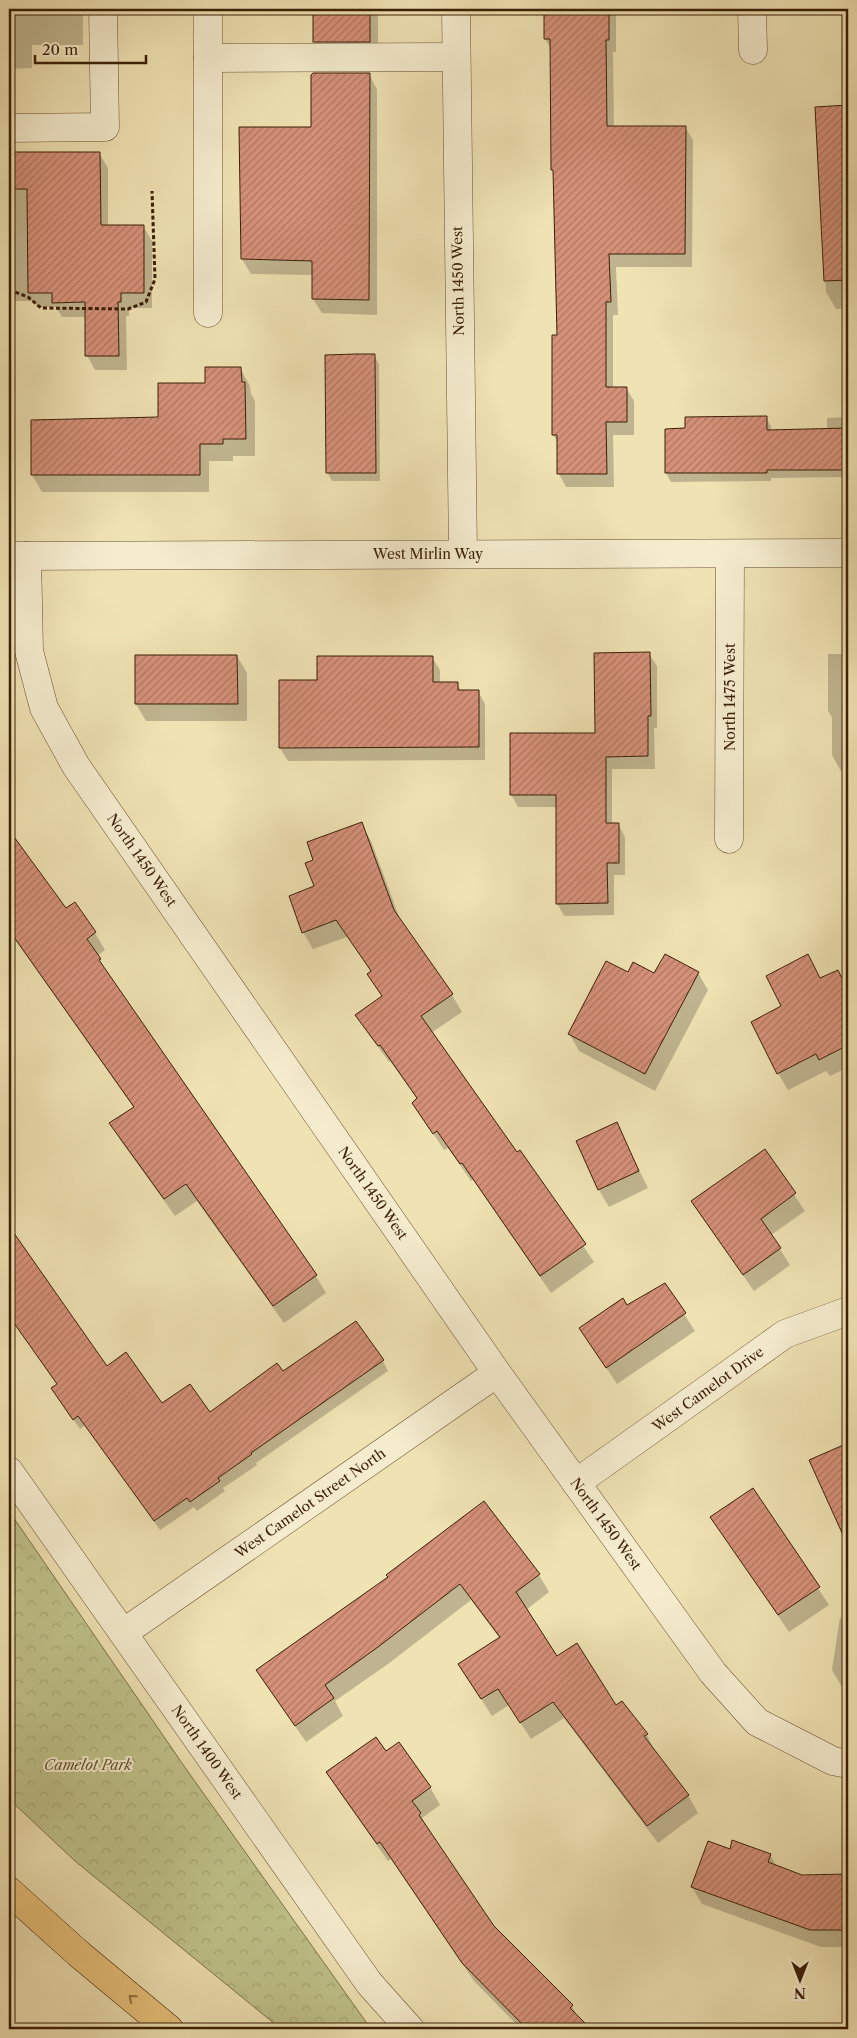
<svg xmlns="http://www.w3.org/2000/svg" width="857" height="2038" font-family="'Libre Caslon Text',serif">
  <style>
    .park { fill: url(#park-crowns); stroke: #7d7048 }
    .shadow { fill: #0003 }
    .building { fill: url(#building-hatch); stroke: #3b1f06 }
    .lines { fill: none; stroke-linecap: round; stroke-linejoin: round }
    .minor-casing { stroke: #685031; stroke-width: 29 }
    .highway-casing { stroke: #3b1f06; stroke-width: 29 }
    .path { stroke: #3b1f06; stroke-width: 3; stroke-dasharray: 4 2.5; stroke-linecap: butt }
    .minor { stroke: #f5ecce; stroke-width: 28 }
    .highway { stroke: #e8c17a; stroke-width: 28 }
    .oneway { stroke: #927040 }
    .labels { text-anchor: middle; stroke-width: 4; stroke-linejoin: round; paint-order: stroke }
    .street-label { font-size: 14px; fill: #3b1f06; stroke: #f5ecce }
    .park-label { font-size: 14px; font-style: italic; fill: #63502d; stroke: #f5ecce }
  </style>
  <defs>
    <pattern id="park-crowns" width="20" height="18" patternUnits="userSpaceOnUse" patternTransform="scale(1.25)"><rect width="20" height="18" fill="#bfc289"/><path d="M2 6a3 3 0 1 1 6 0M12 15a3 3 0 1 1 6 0" fill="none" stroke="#a5a675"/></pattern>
    <pattern id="building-hatch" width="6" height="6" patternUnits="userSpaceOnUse" patternTransform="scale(1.25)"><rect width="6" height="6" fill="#d69179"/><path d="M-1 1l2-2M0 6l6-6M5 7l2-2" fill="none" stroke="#af7661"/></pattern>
  </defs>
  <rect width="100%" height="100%" fill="#efe2b3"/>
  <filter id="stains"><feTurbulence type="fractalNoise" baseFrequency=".004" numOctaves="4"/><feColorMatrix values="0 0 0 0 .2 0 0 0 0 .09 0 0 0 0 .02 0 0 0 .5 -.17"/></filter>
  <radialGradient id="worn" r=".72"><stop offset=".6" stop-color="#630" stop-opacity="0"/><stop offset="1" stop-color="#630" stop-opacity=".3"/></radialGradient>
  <path class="park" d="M 9,1511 L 184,1766 L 371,2029 L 281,2029 L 75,1861 L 9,1799 Z"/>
  <g class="shadow">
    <path d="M 9,9 L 83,9 L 83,45 L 32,45 L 32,68 L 9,69 Z"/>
    <path d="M 315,9 L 378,9 L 378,56 L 323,56 L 315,42 Z"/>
    <path d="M 545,9 L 616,9 L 616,52 L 613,52 L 614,127 L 685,127 L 693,140 L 692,267 L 616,267 L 618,315 L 613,315 L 613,388 L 626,388 L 634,401 L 634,435 L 613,435 L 614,487 L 566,487 L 559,474 L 559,444 L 553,435 L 558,337 L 554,173 L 552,170 L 551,49 L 545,39 Z"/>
    <path d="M 369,74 L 377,89 L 377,315 L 322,313 L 313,299 L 313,275 L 251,274 L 242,259 L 312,129 Z"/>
    <path d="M 848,106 L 848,308 L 836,309 L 826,292 L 816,108 Z"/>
    <path d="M 99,153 L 108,168 L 108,226 L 143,226 L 152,241 L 152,308 L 129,308 L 129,316 L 126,316 L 127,370 L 95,370 L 87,355 L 87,317 L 62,317 L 56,307 L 37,307 L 34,301 L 9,301 L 9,154 Z"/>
    <path d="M 374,355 L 379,364 L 380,481 L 332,481 L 327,472 Z"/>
    <path d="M 240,368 L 250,386 L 251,394 L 255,401 L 255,456 L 233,456 L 233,461 L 209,461 L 209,492 L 42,492 L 32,475 L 159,419 L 206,384 Z"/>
    <path d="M 848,417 L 848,477 L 771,478 L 771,481 L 671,482 L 666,473 L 666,430 L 686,429 L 766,418 L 771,426 L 771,431 L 827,429 L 827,418 Z"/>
    <path d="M 649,654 L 657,666 L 657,728 L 654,728 L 655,769 L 612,769 L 612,824 L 618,824 L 625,837 L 625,875 L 614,875 L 614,915 L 564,916 L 557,903 L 557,807 L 518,807 L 511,794 L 596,734 Z"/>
    <path d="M 828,654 L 848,654 L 848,773 L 842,773 L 832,755 L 832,717 L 828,711 Z"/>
    <path d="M 237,656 L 247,673 L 247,721 L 146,721 L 136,704 Z"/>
    <path d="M 432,657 L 440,670 L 440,683 L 457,683 L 461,691 L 478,691 L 485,704 L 485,760 L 288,761 L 280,748 L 318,681 Z"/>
    <path d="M 361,823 L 371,841 L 401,922 L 452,995 L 462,1012 L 431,1033 L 516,1154 L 520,1152 L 594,1262 L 551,1293 L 473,1180 L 471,1181 L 448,1148 L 444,1150 L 413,1103 L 418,1100 L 390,1061 L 389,1062 L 367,1032 L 357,1015 L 383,997 L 369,974 L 372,972 L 347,937 L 313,949 L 303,932 L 315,887 L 315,861 Z"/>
    <path d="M 9,832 L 65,910 L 95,933 L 105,950 L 97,956 L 110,977 L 316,1276 L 326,1293 L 284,1323 L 197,1201 L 175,1216 L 121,1141 L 111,1124 L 134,1108 L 9,931 Z"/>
    <path d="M 808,956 L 821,980 L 838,971 L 843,981 L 848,978 L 848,1067 L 830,1076 L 826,1071 L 788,1090 L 778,1073 L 783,1007 Z"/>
    <path d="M 698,973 L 708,990 L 655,1091 L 579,1051 L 569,1033 L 628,974 L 655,975 Z"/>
    <path d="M 616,1124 L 648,1188 L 609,1207 L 599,1190 Z"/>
    <path d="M 764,1150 L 805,1211 L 771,1235 L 790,1265 L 754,1291 L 692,1201 Z"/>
    <path d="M 9,1231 L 107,1368 L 162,1405 L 209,1413 L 283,1373 L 383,1361 L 388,1371 L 256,1463 L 257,1465 L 223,1488 L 225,1491 L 197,1511 L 194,1507 L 160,1530 L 85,1425 L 80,1429 L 58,1397 L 58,1385 L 16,1326 L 10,1330 L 9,1328 Z"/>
    <path d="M 665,1285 L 695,1331 L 617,1384 L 580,1328 L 627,1306 Z"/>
    <path d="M 848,1444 L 848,1524 L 843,1527 L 811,1461 Z"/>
    <path d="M 753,1490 L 829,1605 L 789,1632 L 712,1518 Z"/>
    <path d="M 484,1503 L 539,1575 L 549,1592 L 526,1610 L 556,1658 L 616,1707 L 622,1702 L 647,1735 L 655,1752 L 688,1795 L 698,1813 L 658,1843 L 564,1718 L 531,1739 L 509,1705 L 492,1716 L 470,1682 L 500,1639 L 471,1600 L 388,1664 L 335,1701 L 343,1716 L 306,1742 L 257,1670 L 390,1578 Z"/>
    <path d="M 840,1617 L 848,1630 L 848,1688 L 842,1687 L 832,1670 Z"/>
    <path d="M 386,1753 L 430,1787 L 440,1805 L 422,1818 L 429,1831 L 493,1927 L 572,2006 L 585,2029 L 521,2029 L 474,1981 L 391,1859 L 388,1861 L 338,1790 L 328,1773 Z"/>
    <path d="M 730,1850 L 770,1855 L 777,1867 L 802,1876 L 848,1876 L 848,1947 L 821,1947 L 702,1904 L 692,1887 Z"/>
  </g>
  <g class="building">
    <rect x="313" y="9" width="57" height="33"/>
    <path d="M 544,9 L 609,9 L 609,40 L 606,40 L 607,126 L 686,126 L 685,254 L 609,254 L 611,302 L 606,302 L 606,387 L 627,387 L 627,422 L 606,422 L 607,474 L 557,474 L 557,435 L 552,435 L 552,335 L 557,335 L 553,170 L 551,170 L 550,39 L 544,39 Z"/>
    <path d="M 313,73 L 370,73 L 369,300 L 312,299 L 312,261 L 241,259 L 239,127 L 311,127 L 311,75 Z"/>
    <path d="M 848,105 L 848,280 L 824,281 L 815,107 Z"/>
    <path d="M 9,152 L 100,152 L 101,225 L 144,225 L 144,293 L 121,293 L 121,302 L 118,302 L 119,356 L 85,356 L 85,302 L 52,303 L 52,293 L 28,293 L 27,189 L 9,189 Z"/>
    <path d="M 355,354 L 375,354 L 376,473 L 326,473 L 325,355 Z"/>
    <path d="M 205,367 L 241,367 L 242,382 L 245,382 L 246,439 L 223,439 L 223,444 L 200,444 L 200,475 L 31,475 L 31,420 L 158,417 L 158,383 L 205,383 Z"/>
    <path d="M 767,416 L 767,430 L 848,428 L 848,470 L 767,470 L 767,473 L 665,473 L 665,429 L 685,428 L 685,417 Z"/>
    <path d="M 650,652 L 651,716 L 648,716 L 648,756 L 606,757 L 606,823 L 619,823 L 619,863 L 607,863 L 608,903 L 556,904 L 556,795 L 510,795 L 510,733 L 595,733 L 594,653 Z"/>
    <path d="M 135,655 L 237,655 L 238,704 L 135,704 Z"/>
    <path d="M 317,656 L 433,656 L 433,682 L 458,682 L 458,690 L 479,690 L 479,747 L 279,748 L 279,680 L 317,680 Z"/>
    <path d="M 362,822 L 394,910 L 453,994 L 421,1016 L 517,1152 L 520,1150 L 586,1244 L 540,1276 L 462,1163 L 460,1164 L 437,1131 L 433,1134 L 412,1103 L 417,1098 L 380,1045 L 378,1046 L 355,1015 L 382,996 L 367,974 L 371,971 L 336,920 L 302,933 L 289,896 L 314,886 L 305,863 L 313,860 L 307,842 Z"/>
    <path d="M 9,830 L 66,908 L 75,902 L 96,932 L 87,939 L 101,959 L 99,960 L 317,1275 L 273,1306 L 186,1184 L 164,1199 L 109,1123 L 134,1107 L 9,930 Z"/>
    <path d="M 665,954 L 699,972 L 645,1074 L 568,1034 L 606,961 L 628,972 L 633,962 L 654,973 Z"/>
    <path d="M 808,954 L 820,978 L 838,970 L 848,991 L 848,1045 L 819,1060 L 816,1054 L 777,1074 L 751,1022 L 781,1006 L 766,976 Z"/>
    <path d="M 617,1122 L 639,1171 L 598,1190 L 576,1141 Z"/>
    <path d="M 765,1149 L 796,1193 L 761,1219 L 781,1248 L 743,1275 L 691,1201 Z"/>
    <path d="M 9,1226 L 107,1366 L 126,1352 L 162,1403 L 190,1384 L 210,1412 L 277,1363 L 283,1371 L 356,1321 L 384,1360 L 251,1453 L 252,1454 L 218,1478 L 220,1481 L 190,1502 L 187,1498 L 154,1521 L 78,1416 L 73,1420 L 51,1388 L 57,1384 L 9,1316 Z"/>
    <path d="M 665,1283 L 686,1313 L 606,1368 L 579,1328 L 623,1298 L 627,1305 Z"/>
    <path d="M 848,1443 L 848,1546 L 809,1460 Z"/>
    <path d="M 753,1488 L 820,1587 L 778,1615 L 710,1517 Z"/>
    <path d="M 484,1501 L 540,1574 L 516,1592 L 557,1656 L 577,1643 L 616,1705 L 622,1701 L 648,1734 L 644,1736 L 689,1795 L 647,1826 L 553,1702 L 520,1723 L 498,1689 L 481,1699 L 458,1664 L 500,1637 L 460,1584 L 378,1647 L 325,1685 L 334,1698 L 295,1726 L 256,1670 L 388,1577 L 386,1575 Z"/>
    <path d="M 376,1737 L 386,1751 L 399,1742 L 431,1787 L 412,1801 L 421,1813 L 419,1815 L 494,1926 L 573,2005 L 570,2008 L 591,2029 L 527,2029 L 462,1963 L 380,1842 L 377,1844 L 326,1772 Z"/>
    <path d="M 732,1840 L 771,1854 L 768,1862 L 802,1875 L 848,1874 L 848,1930 L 810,1930 L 691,1887 L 708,1841 L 730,1849 Z"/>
  </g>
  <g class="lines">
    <g class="minor-casing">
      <g id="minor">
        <path d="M 208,9 L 208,313"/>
        <path d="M 456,9 L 463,553"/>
        <path d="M 752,9 L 753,50"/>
        <path d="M 208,58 L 456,57"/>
        <path d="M 9,128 L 105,127 L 103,9"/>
        <path d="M 10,556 L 848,553"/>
        <path d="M 27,556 L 29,651 L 44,708 L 76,766 L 497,1373 L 713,1673 L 757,1722 L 833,1761 L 848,1764"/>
        <path d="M 729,839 L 730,554"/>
        <path d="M 9,1471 L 369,1983 L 410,2029"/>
        <path d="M 576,1483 L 785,1334 L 848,1311"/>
        <path d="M 123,1633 L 497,1373"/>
      </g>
    </g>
    <g class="highway-casing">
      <path id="highway" d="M 9,1891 L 79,1954 L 169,2029"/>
    </g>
    <path class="path" d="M 9,293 L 15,292 L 28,297 L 41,308 L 128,309 L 146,302 L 155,279 L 152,191"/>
    <use href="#minor" class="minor"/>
    <use href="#highway" class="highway"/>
  </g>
  <defs><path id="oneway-chevron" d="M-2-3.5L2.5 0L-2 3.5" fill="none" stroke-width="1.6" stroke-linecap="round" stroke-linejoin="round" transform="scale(1.25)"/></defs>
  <use class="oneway" href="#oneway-chevron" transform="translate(132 1998) rotate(-140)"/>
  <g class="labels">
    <g class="street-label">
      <text transform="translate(458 281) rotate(-91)" y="5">North 1450 West</text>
      <text x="428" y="559">West Mirlin Way</text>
      <text transform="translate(730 697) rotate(-90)" y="5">North 1475 West</text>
      <text transform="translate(142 860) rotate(55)" y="5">North 1450 West</text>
      <text transform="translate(373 1193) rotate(55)" y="5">North 1450 West</text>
      <text transform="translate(708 1389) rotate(-36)" y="5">West Camelot Drive</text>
      <text transform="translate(310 1503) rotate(-35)" y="5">West Camelot Street North</text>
      <text transform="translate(606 1524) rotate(54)" y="5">North 1450 West</text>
      <text transform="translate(207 1752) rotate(55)" y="5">North 1400 West</text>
    </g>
    <g class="park-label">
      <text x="88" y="1770">Camelot Park</text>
    </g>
  </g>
  <rect width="857" height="2038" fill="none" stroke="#efe2b3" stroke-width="30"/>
  <rect x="10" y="10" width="837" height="2018" fill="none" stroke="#3b1f06" stroke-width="2.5"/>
  <rect x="15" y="15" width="827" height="2008" fill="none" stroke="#3b1f06"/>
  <g transform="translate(800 1980) rotate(180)" stroke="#f5ecce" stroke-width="4" paint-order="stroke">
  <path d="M0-4L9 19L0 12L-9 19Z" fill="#3b1f06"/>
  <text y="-8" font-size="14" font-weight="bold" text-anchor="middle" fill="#3b1f06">N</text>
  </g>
  <path d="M35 55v8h111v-8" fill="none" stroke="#3b1f06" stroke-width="2.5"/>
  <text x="42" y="55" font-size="15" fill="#3b1f06" stroke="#f5ecce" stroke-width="4" paint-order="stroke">20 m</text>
  <rect width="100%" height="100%" filter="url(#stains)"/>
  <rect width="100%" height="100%" fill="url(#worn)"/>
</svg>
